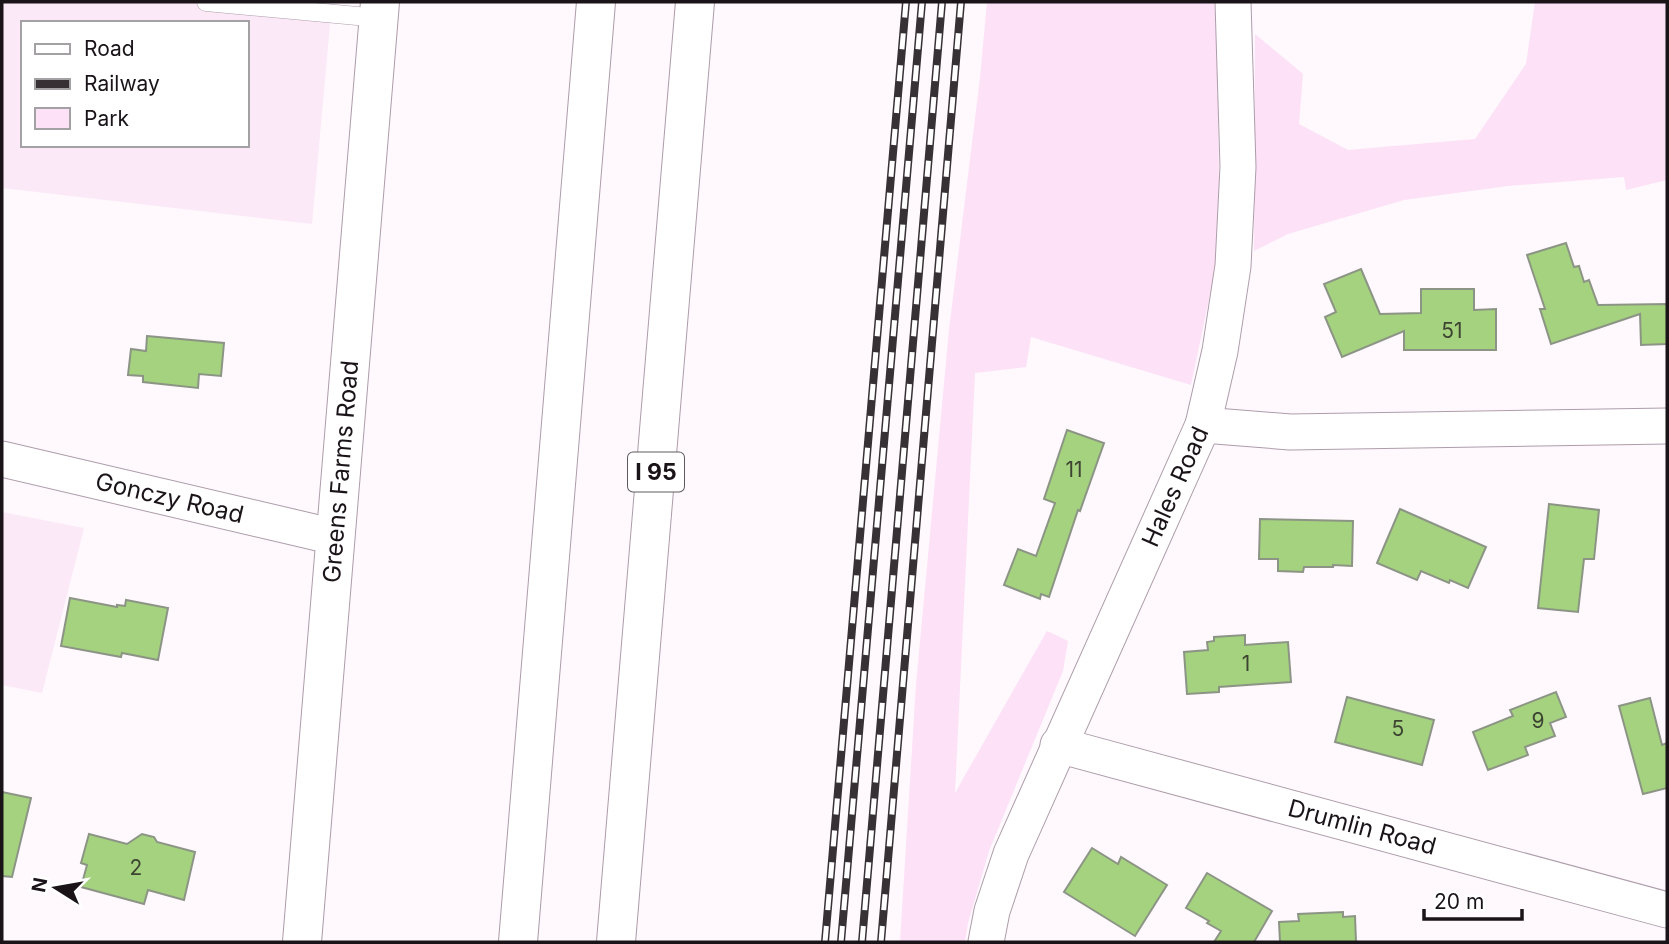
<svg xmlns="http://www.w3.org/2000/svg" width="1669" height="944" font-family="Inter,sans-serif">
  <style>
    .built { fill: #fce9f8; fill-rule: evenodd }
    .green { fill: #fce1f7 }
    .building { fill: #a5d27e; stroke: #8c9585; stroke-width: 2 }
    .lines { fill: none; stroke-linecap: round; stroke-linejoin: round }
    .lane-casing { stroke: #ad9daa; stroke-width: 19 }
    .street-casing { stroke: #ad9daa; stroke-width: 37 }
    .secondary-casing { stroke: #ad9daa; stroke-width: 40 }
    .highway-casing { stroke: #ad9daa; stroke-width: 40 }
    .lane { stroke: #fff; stroke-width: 18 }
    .street { stroke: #fff; stroke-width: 35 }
    .secondary { stroke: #fff; stroke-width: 38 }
    .highway { stroke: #fff; stroke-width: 38 }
    .rail-casing { stroke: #373136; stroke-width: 8 }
    .rail { stroke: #fff; stroke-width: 5; stroke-dasharray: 16; stroke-linecap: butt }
    .labels { text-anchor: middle; stroke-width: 5; stroke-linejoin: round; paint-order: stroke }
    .number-label { font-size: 21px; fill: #3d4432 }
    .shield { fill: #fff; stroke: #5f5a5e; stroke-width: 2 }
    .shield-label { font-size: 23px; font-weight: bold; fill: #1a1419 }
    .street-label { font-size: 24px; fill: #1a1419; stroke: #fff }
  </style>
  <rect width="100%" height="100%" fill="#fff8fd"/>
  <g class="built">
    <path d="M 2,2 L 332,2 L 312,224 L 2,188 ZM 23,23 L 247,23 L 247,145 L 23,145 Z"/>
    <path d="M 2,512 L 84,528 L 42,693 L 2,685 Z"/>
  </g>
  <g class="green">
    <path d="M 987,2 L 1214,2 L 1217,39 L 1220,247 L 1191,385 L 1031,337 L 1026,367 L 975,373 L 955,793 L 1047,631 L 1068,641 L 1063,671 L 989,851 L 968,923 L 965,942 L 900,942 L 916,685 L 949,330 L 980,78 Z"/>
    <path d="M 1535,2 L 1667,2 L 1667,180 L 1626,190 L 1624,177 L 1508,186 L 1404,200 L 1288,234 L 1254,251 L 1255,34 L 1303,74 L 1299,124 L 1348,150 L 1475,139 L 1526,64 Z"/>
  </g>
  <g class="building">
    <path d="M 1566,243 L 1574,267 L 1579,266 L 1584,282 L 1589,280 L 1598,305 L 1667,304 L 1667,344 L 1641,345 L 1640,314 L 1551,344 L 1540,309 L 1545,309 L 1527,255 Z"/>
    <path d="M 1361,269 L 1380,314 L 1421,313 L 1421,289 L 1474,289 L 1474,310 L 1496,309 L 1496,350 L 1404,350 L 1404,331 L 1342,357 L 1325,317 L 1336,312 L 1324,284 Z"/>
    <path d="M 147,336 L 224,343 L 221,376 L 199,374 L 198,388 L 143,382 L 143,376 L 128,375 L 131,349 L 146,351 Z"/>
    <path d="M 1067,430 L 1104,443 L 1080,511 L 1078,510 L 1049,597 L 1041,594 L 1040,599 L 1004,585 L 1018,549 L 1036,556 L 1055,503 L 1044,499 Z"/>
    <path d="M 1549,504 L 1599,510 L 1594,559 L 1584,559 L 1578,612 L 1538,608 Z"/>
    <path d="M 1400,509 L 1486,547 L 1468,588 L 1450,580 L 1449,583 L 1421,571 L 1417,580 L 1377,563 Z"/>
    <path d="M 1260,519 L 1353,521 L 1352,566 L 1333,565 L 1333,567 L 1304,567 L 1303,572 L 1278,571 L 1278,559 L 1259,559 Z"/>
    <path d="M 70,598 L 117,607 L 117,605 L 125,606 L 126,600 L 168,608 L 158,660 L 122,653 L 121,657 L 61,646 Z"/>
    <path d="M 1245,635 L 1245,645 L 1288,642 L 1291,682 L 1219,687 L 1219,692 L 1187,694 L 1184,652 L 1208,650 L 1207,642 L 1214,641 L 1214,637 Z"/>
    <path d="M 1556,692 L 1566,717 L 1550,723 L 1555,736 L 1525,747 L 1528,755 L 1488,770 L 1473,732 L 1513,716 L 1510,710 Z"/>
    <path d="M 1347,697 L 1434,720 L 1422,765 L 1335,742 Z"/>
    <path d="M 1650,698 L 1662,745 L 1667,743 L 1667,788 L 1643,794 L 1619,706 Z"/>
    <path d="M 2,792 L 31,798 L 12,877 L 2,876 Z"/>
    <path d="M 89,834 L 127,844 L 142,834 L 154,837 L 157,842 L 195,852 L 184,900 L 148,890 L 144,904 L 81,887 L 87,865 L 81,863 Z"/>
    <path d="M 1092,848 L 1118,864 L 1121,857 L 1167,885 L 1135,936 L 1064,892 Z"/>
    <path d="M 1207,873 L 1272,911 L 1254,942 L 1214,942 L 1221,931 L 1207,923 L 1209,921 L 1186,908 Z"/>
    <path d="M 1343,912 L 1343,917 L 1355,916 L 1356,942 L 1280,942 L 1279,922 L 1299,921 L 1298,914 Z"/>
  </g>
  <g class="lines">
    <g class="lane-casing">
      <path id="lane" d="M 206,2 L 379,18"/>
    </g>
    <g class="street-casing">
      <g id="street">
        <path d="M 1203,425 L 1290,432 L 1667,426"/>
        <path id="s1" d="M 2,459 L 335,537"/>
        <path id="s2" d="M 1058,745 L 1667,910"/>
        <path id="s3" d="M 986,942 L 992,911 L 1011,854 L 1203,425 L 1220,351 L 1233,266 L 1238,167 L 1233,2"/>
      </g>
    </g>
    <g class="secondary-casing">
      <g id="secondary">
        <path id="s4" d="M 302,942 L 380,2"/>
      </g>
    </g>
    <g class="highway-casing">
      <g id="highway">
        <path d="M 518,942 L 596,2"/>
        <path d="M 616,942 L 695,2"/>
      </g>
    </g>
    <use href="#lane" class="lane"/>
    <use href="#street" class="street"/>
    <use href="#secondary" class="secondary"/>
    <use href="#highway" class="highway"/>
    <g class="rail-casing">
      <g id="rail">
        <path d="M 825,942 L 906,2"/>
        <path d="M 841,942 L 922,2"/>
        <path d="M 862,942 L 942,2"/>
        <path d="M 881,942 L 961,2"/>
      </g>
    </g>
    <use href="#rail" class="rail"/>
  </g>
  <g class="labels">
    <g class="number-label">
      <text x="1452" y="338">51</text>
      <text x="1074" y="477">11</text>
      <text x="1246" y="671">1</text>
      <text x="1538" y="728">9</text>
      <text x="1398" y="736">5</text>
      <text x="136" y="875">2</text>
    </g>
    <rect class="shield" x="628" y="452.5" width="56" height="39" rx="5"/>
    <g class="shield-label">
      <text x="656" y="480">I 95</text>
    </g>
    <g class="street-label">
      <text dy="8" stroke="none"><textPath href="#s4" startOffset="472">Greens Farms Road</textPath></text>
      <text dy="8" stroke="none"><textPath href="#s3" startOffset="494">Hales Road</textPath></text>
      <text dy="8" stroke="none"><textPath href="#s1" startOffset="172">Gonczy Road</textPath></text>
      <text dy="8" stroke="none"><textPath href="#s2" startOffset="315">Drumlin Road</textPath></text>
    </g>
  </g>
  <rect width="1669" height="944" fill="none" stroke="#1a1419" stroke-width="7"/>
  <rect x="21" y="21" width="228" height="126" fill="#ffffff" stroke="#a3a1a3" stroke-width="2"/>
  <rect x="35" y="44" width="35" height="10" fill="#ffffff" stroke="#a3a1a3" stroke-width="2"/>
  <text x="84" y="56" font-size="21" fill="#1a1419">Road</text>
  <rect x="35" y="79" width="35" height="10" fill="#373136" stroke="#a3a1a3" stroke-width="2"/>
  <text x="84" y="91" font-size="21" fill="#1a1419">Railway</text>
  <rect x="35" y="108" width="35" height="21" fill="#fce1f7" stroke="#a3a1a3" stroke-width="2"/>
  <text x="84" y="126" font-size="21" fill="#1a1419">Park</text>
  <g transform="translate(56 888) rotate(281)" stroke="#ffffff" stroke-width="5" paint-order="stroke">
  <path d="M0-5L12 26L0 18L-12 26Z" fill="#1a1419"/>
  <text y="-10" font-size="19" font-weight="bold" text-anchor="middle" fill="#1a1419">N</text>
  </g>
  <path d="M1424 909v10h98v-10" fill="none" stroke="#1a1419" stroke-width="3.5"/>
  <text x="1434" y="909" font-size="21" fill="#1a1419" stroke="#ffffff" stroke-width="5" paint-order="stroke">20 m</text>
</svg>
